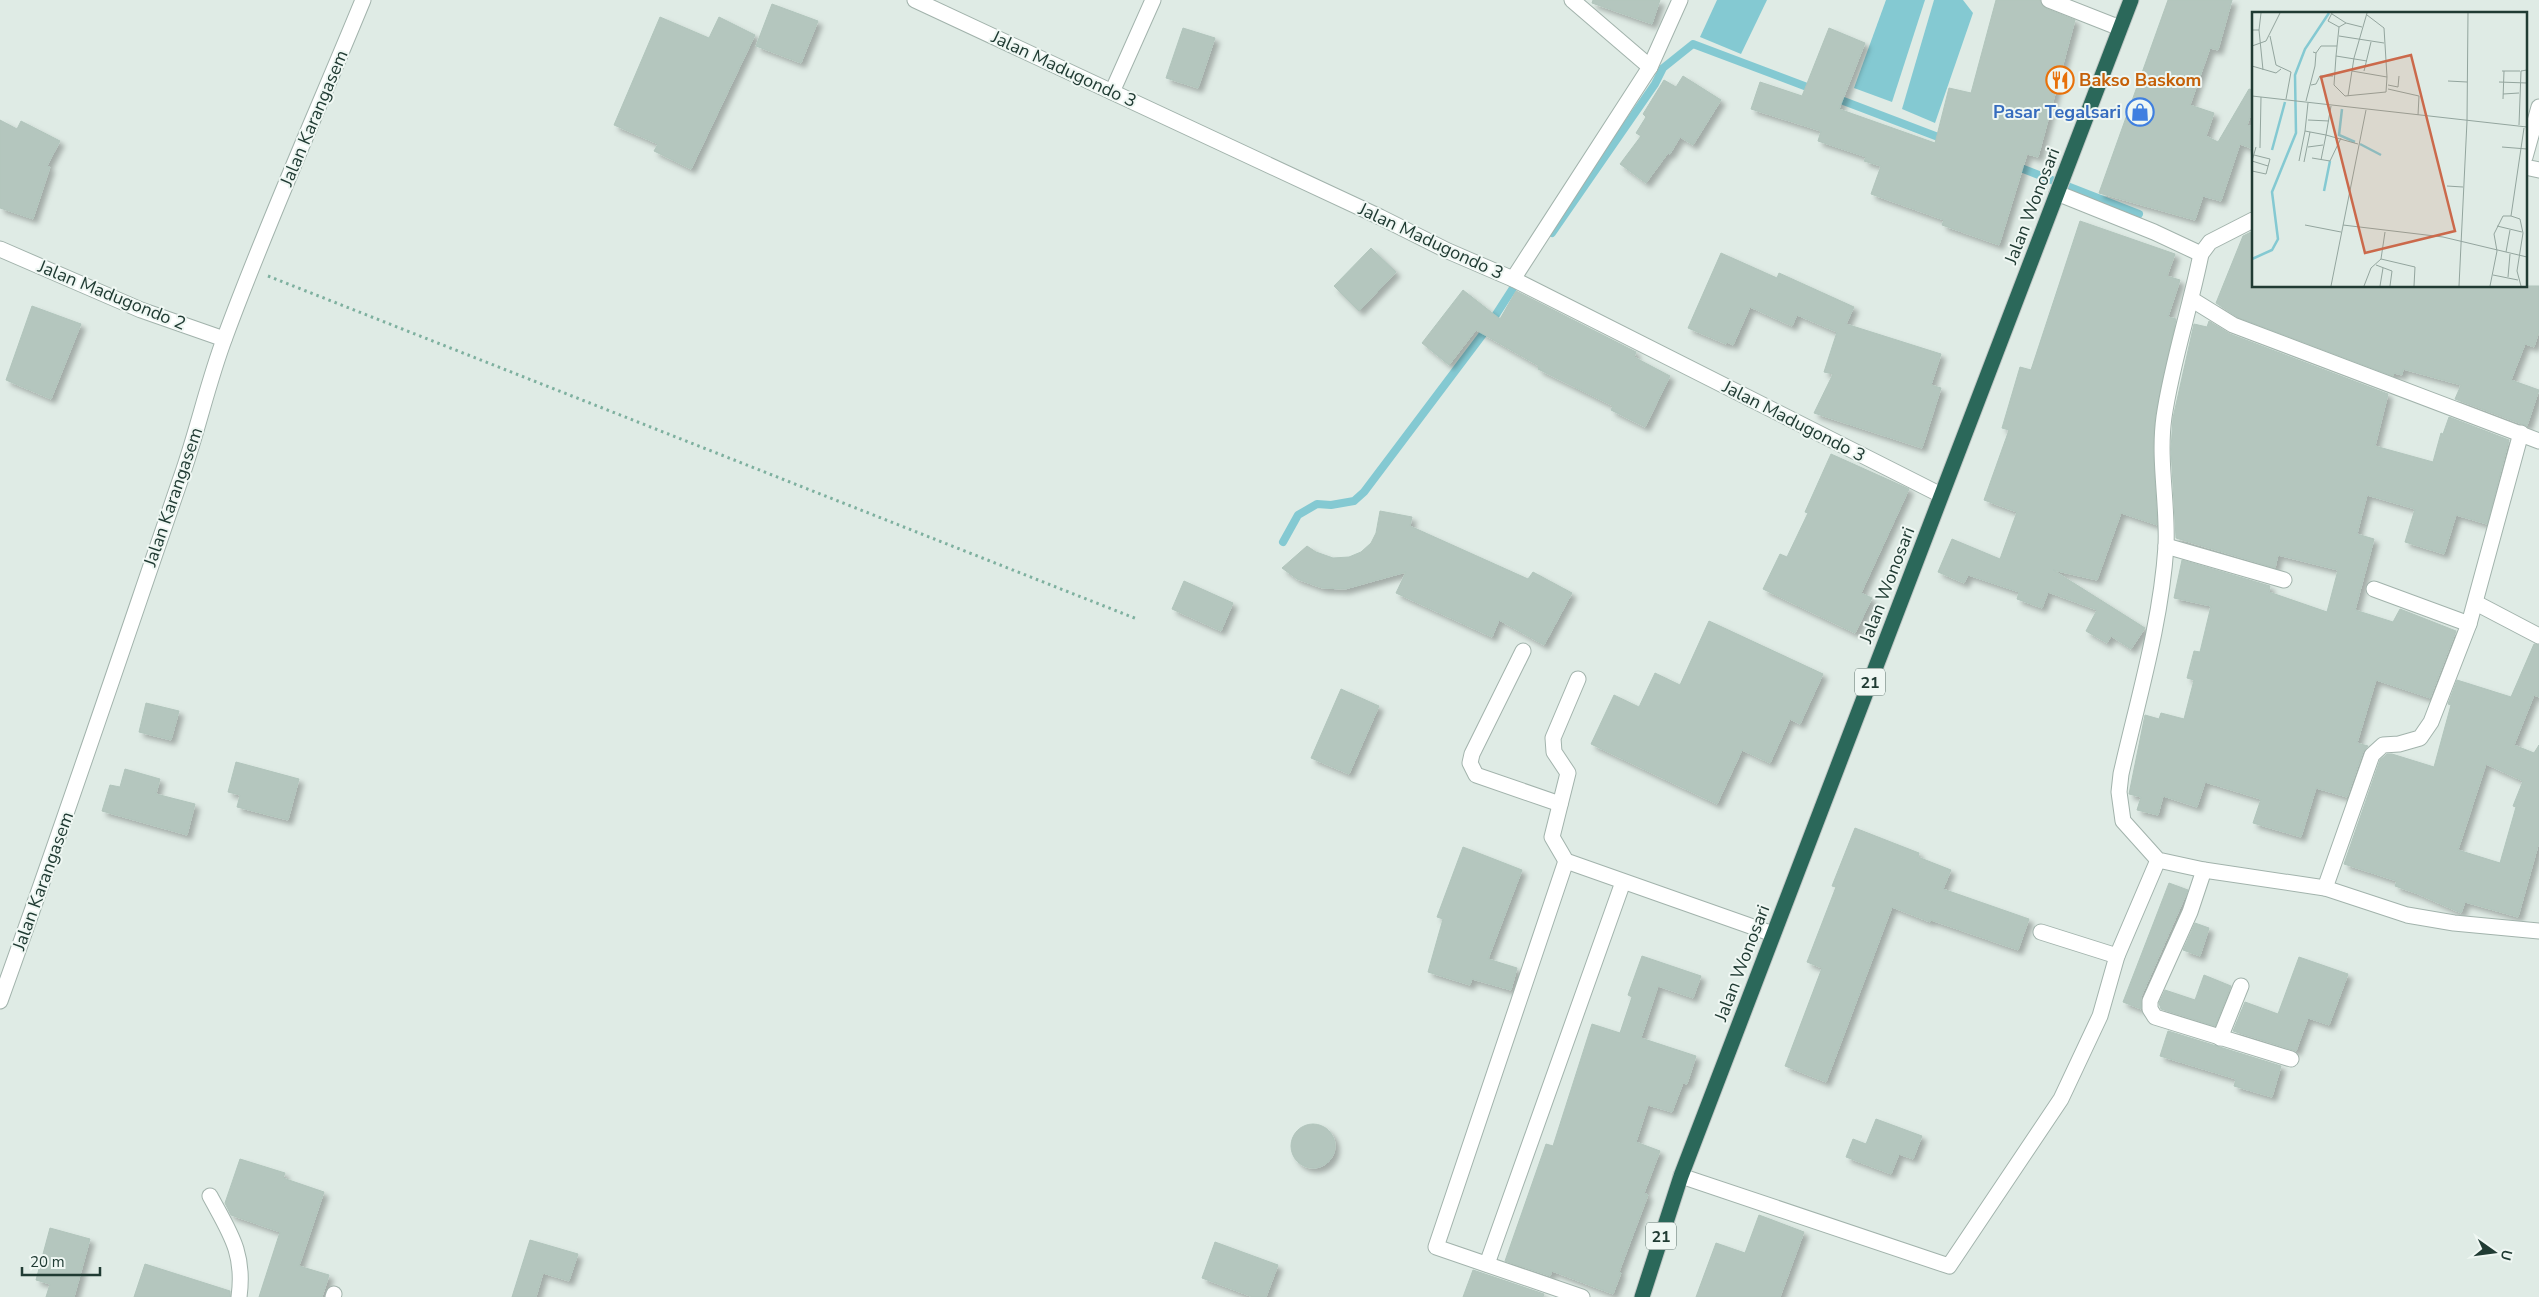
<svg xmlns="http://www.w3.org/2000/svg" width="2539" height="1297" font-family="'Nunito Sans',sans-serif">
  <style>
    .water { fill: #84c9d2 }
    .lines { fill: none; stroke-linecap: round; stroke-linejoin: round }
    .stream { stroke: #84c9d2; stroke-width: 8 }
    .building { fill: #b4c6be; stroke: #b1c5bc; fill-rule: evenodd; filter: url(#shadow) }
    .minor-casing { stroke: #a2b3ac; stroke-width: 17 }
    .highway-casing { stroke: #c1c8c6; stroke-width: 17 }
    .path { stroke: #7eb09f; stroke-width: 3; stroke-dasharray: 2.5 4; stroke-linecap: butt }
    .minor { stroke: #fff; stroke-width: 15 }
    .highway { stroke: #2b685a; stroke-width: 15 }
    .labels { text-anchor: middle; stroke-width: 4; stroke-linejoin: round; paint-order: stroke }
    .shield { fill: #eff7f3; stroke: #5e736d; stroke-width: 1 }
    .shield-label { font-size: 16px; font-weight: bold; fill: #203b33 }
    .street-label { font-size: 18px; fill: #203b33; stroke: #eff7f3 }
    .food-label { font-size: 18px; font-weight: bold; fill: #c56008; stroke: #eff7f3; text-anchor: start }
    .shop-label { font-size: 18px; font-weight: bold; fill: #366cbe; stroke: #eff7f3; text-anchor: end }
    .inset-river { fill: none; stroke: #84c9d2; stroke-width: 2.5 }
    .inset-road { fill: none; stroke: #93a59e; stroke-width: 1 }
    .view { fill: #cb694b; fill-opacity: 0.15; stroke: #cb694b; stroke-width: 2.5 }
    .inset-edge { fill: none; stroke: #203b33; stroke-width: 2.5 }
  </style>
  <defs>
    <filter id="shadow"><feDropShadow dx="4.5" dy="4.5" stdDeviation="2.5" flood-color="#0004"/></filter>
  </defs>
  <rect width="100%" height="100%" fill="#dfebe5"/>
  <g class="water">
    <path d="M 1717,0 L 1767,0 L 1741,54 L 1700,37 Z"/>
    <path d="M 1886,0 L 1925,0 L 1892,102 L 1854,88 Z"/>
    <path d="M 1934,0 L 1963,0 L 1973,13 L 1935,123 L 1902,109 Z"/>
  </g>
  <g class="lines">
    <g class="stream">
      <path d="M 1833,97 L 1946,140"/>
      <path d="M 2013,165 L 2139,214"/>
      <path d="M 1552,233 L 1655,84 L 1663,68 L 1693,44 L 1815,90"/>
      <path d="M 1283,542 L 1298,515 L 1317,504 L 1331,505 L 1354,501 L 1364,492 L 1486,330 L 1517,282"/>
    </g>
  </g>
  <g class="building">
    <path d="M 1593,0 L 1660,0 L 1652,24 L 1592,3 Z"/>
    <path d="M 1996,0 L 2040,0 L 2045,8 L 2075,20 L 2038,157 L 2027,154 L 1999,245 L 1942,225 L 1944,220 L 1871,194 L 1881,166 L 1864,161 L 1866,157 L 1818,141 L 1821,131 L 1751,109 L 1760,82 L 1802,96 L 1829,28 L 1865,43 L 1839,109 L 1935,143 L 1949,88 L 1971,93 Z"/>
    <path d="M 2168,0 L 2232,0 L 2218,50 L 2210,48 L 2190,105 L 2214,113 L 2206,136 L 2218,142 L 2249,89 L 2253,90 L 2253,109 L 2247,125 L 2253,127 L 2253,149 L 2240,144 L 2221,201 L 2203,196 L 2195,220 L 2099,193 Z"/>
    <path d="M 772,4 L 818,21 L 801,63 L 756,46 Z"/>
    <path d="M 660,17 L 709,38 L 719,17 L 755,35 L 691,169 L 654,151 L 658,144 L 614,125 Z"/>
    <path d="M 1183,28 L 1215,38 L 1198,88 L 1166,78 Z"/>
    <path d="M 1683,76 L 1721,100 L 1693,145 L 1680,137 L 1670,154 L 1668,153 L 1646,183 L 1620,164 L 1641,136 L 1636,133 L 1646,117 L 1643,114 L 1664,80 L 1676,87 Z"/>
    <path d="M 0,120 L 17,129 L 21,121 L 60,141 L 47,166 L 50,167 L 33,219 L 0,208 Z"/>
    <path d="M 2080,221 L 2175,254 L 2167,276 L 2180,280 L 2168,317 L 2176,319 L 2155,416 L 2153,450 L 2157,525 L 2121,513 L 2097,580 L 2053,570 L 2145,628 L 2131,649 L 2111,636 L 2107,643 L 2086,631 L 2097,610 L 2048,592 L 2042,608 L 2017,599 L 2019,592 L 1968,575 L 1964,583 L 1938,572 L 1952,539 L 2000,559 L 2017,512 L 1984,500 L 2009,430 L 2002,428 L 2020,367 L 2031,370 Z"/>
    <path d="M 2253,231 L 2253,286 L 2539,286 L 2539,331 L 2534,347 L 2525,344 L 2511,380 L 2539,390 L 2527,426 L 2455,399 L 2461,385 L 2403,369 L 2402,375 L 2394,373 L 2393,376 L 2237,317 L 2216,303 L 2243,236 Z"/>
    <path d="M 1371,248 L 1396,272 L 1359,311 L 1334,286 Z"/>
    <path d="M 1721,253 L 1777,278 L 1779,273 L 1854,307 L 1846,324 L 1941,354 L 1931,385 L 1941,388 L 1922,448 L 1814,413 L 1833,374 L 1824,372 L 1837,332 L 1797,315 L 1792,326 L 1750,307 L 1733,345 L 1727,342 L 1726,344 L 1688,328 Z"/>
    <path d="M 1463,290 L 1500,319 L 1516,291 L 1636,352 L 1634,357 L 1670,376 L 1645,427 L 1611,410 L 1613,406 L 1538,369 L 1539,366 L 1476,330 L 1449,365 L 1422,343 Z"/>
    <path d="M 32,306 L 81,324 L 51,399 L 6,380 Z"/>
    <path d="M 2209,321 L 2230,334 L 2388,394 L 2375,446 L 2433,462 L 2441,433 L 2443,434 L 2449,417 L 2509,440 L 2487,524 L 2456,515 L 2444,554 L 2405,542 L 2415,509 L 2367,495 L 2357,534 L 2374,539 L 2355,610 L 2393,622 L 2400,609 L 2456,631 L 2430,698 L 2376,680 L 2357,743 L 2368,746 L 2363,752 L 2347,797 L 2316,788 L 2301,837 L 2253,823 L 2261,799 L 2205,782 L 2197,807 L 2163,796 L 2158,815 L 2137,810 L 2141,797 L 2129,794 L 2145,715 L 2159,719 L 2161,713 L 2184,719 L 2194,680 L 2187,678 L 2194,651 L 2200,652 L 2211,606 L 2174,598 L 2182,560 L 2270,586 L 2269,592 L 2327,612 L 2338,570 L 2278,555 L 2275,568 L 2176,538 L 2171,449 L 2173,418 L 2194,324 L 2207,327 Z"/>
    <path d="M 1831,454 L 1909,489 L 1861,593 L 1872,598 L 1855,633 L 1763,589 L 1780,554 L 1787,557 L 1808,513 L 1805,512 Z"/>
    <path d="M 1380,511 L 1412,517 L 1410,526 L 1528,579 L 1533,572 L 1572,593 L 1544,645 L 1499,620 L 1492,637 L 1396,593 L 1406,572 L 1345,589 L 1322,588 L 1297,579 L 1282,568 L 1307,546 L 1316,552 L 1333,558 L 1349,557 L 1361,552 L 1371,543 L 1376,533 Z"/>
    <path d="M 1184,581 L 1233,603 L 1221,631 L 1172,609 Z"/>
    <path d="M 1709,621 L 1823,674 L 1800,724 L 1790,719 L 1770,763 L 1742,750 L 1717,804 L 1591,744 L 1614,695 L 1639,707 L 1655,673 L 1680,685 Z"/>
    <path d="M 2534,644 L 2539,645 L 2539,697 L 2534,695 L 2514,745 L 2534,753 L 2539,745 L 2539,842 L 2518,917 L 2465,902 L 2461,913 L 2418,894 L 2395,886 L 2397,881 L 2344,864 L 2380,760 L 2387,754 L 2392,754 L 2434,767 L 2451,705 L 2448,704 L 2457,680 L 2511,697 ZM 2486,764 L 2523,781 L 2513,806 L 2516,807 L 2500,863 L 2458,850 Z"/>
    <path d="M 1341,689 L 1379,706 L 1349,774 L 1311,758 Z"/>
    <path d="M 146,703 L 179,711 L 171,740 L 139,732 Z"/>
    <path d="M 236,762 L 299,779 L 288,820 L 237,807 L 240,795 L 228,792 Z"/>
    <path d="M 125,769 L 160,779 L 156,794 L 195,804 L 187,835 L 102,811 L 110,785 L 120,787 Z"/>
    <path d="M 1855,828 L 1919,853 L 1918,857 L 1951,870 L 1943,889 L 2029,919 L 2018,950 L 1931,920 L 1930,922 L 1892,907 L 1826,1082 L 1785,1066 L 1822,968 L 1807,962 L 1836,887 L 1832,886 Z"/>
    <path d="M 1463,847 L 1522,870 L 1488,959 L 1517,968 L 1511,990 L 1472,979 L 1470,985 L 1428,972 L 1443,919 L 1437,917 Z"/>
    <path d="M 2169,883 L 2188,890 L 2141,997 L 2141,1009 L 2123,1002 Z"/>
    <path d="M 2195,923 L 2209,928 L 2200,956 L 2183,950 Z"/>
    <path d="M 1642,956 L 1701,976 L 1693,998 L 1658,986 L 1641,1038 L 1696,1056 L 1687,1084 L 1683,1083 L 1672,1112 L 1648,1105 L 1636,1142 L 1660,1151 L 1644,1193 L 1648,1195 L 1619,1272 L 1621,1273 L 1613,1294 L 1552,1271 L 1550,1276 L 1505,1261 L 1546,1144 L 1553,1146 L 1592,1024 L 1620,1033 L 1632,997 L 1628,995 Z"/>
    <path d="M 2299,957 L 2348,974 L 2329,1025 L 2308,1018 L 2296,1051 L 2233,1031 L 2245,1002 L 2278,1014 Z"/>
    <path d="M 2204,975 L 2231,986 L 2215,1026 L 2161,1009 L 2159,1003 L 2165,990 L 2195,1000 Z"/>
    <path d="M 2168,1031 L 2281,1066 L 2272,1097 L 2234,1086 L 2236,1079 L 2160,1056 Z"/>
    <path d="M 1876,1119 L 1922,1136 L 1913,1159 L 1899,1154 L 1891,1174 L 1846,1157 L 1853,1139 L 1866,1144 Z"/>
    <circle cx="1313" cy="1146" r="22"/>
    <path d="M 240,1159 L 285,1173 L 283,1178 L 324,1192 L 299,1266 L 329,1275 L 322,1297 L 259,1297 L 280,1232 L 231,1215 L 225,1203 Z"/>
    <path d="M 1759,1215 L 1804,1232 L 1780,1297 L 1696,1297 L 1716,1243 L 1745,1253 Z"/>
    <path d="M 50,1228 L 90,1239 L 74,1297 L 46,1297 L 50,1284 L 36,1280 Z"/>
    <path d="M 530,1240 L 578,1254 L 569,1281 L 543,1273 L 536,1297 L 512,1297 Z"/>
    <path d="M 1215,1242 L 1278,1265 L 1266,1297 L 1253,1297 L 1202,1278 Z"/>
    <path d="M 145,1264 L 230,1291 L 230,1297 L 134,1297 Z"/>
    <path d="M 1473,1270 L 1544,1294 L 1543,1297 L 1463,1297 Z"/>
  </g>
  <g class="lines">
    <g class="minor-casing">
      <g id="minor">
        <path d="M 915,0 L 1380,217 L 1448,251 L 1513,279 L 1941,495"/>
        <path d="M 1572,0 L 1650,67"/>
        <path d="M 2049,0 L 2120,28"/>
        <path d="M 1112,92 L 1153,0"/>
        <path d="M 2525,157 L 2539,107"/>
        <path d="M 2525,167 L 2539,170"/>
        <path d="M 2057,193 L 2154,232 L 2201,254"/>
        <path d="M 2253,220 L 2210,242 L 2201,254 C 2190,309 2172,362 2164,417 C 2158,460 2168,504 2166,546 C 2161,623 2138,699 2121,774 L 2119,792 L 2123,821 L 2158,860 L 2204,870 L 2325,888 L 2372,755 L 2383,745 L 2399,744 L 2420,738 L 2431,722 L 2469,624 L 2521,433"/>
        <path d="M 0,249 L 141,310 L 224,339"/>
        <path d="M 1513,279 L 1650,67 L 1680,0"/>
        <path d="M 2191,299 L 2233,325 L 2539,441"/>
        <path d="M 2166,546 L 2284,580"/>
        <path d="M 2374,589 L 2469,624"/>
        <path d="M 2476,603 L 2539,636"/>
        <path d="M 1523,651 L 1472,754 L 1470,763 L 1476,775 L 1560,804"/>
        <path d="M 1578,679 L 1553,738 L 1554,752 L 1568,773 L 1552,837 L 1566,861 L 1773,934"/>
        <path d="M 1566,861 L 1436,1247 L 1582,1297"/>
        <path d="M 2204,870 L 2190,912 L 2150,1001 L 2150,1009 L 2155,1017 L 2291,1059"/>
        <path d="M 2325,888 L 2407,915 L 2454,923 L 2539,931"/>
        <path d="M 2041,932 L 2117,956"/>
        <path d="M 0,1001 C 63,826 122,650 182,475 C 198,429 208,382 225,337 C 267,223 317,112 363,0"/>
        <path d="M 2220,1038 L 2241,986"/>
        <path d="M 1681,1176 L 1949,1266 L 2061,1099 L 2100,1016 L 2117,956 L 2158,860"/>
        <path d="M 210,1196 C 230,1233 245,1253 239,1297"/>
        <path d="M 1487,1264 L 1623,882"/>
        <path d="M 333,1297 L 334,1294"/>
      </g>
    </g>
    <g class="highway-casing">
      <path id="highway" d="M 1642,1297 L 1681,1176 L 2131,0"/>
    </g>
    <path class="path" d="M 268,276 L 1137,619"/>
    <use href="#minor" class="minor"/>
    <use href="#highway" class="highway"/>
  </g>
  <defs>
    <g id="restaurant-ring" transform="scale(1.4375)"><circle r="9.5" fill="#eff7f3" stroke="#e8710a" stroke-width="1.5"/><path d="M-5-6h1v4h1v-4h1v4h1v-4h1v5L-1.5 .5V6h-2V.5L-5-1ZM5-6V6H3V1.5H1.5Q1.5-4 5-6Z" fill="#e8710a"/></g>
    <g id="shop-ring" transform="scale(1.4375)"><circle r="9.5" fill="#eff7f3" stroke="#3f7fe0" stroke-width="1.5"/><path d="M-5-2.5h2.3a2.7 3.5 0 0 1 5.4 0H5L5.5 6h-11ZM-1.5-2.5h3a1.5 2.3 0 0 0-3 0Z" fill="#3f7fe0"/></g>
  </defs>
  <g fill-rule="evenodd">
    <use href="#restaurant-ring" x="2060" y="80"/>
    <use href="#shop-ring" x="2140" y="112"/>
  </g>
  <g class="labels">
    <g class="shield">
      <rect x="1855" y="668.5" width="30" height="27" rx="4"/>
      <rect x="1646" y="1222.5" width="30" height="27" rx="4"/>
    </g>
    <g class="shield-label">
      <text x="1870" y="688">21</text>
      <text x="1661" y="1242">21</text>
    </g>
    <g class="street-label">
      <text transform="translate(1064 69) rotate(25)" y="6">Jalan Madugondo 3</text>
      <text transform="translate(314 118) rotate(-67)" y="6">Jalan Karangasem</text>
      <text transform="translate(2032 206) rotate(-69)" y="6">Jalan Wonosari</text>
      <text transform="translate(1431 241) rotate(25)" y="6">Jalan Madugondo 3</text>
      <text transform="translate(112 295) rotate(22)" y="6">Jalan Madugondo 2</text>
      <text transform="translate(1794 421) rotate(27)" y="6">Jalan Madugondo 3</text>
      <text transform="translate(173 497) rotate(-71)" y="6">Jalan Karangasem</text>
      <text transform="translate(1887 585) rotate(-69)" y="6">Jalan Wonosari</text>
      <text transform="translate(43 881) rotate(-70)" y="6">Jalan Karangasem</text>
      <text transform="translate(1742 963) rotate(-69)" y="6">Jalan Wonosari</text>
    </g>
    <g class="food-label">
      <text x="2079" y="86">Bakso Baskom</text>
    </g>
    <g class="shop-label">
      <text x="2121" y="118">Pasar Tegalsari</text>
    </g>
  </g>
  <g transform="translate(2252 12)">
    <rect width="275" height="275" fill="#dfebe5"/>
    <path class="inset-river" d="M 90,97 L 87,123 L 103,130M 108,132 L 129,143M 20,138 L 33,90M 72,179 L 78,149M 0,247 L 20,238 L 26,227 L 20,180 L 44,121 L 43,63 L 53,37 L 77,1"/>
    <path class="inset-road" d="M 80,1 L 76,9 L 87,15M 80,2 L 94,11 L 110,15M 115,3 L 132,16 L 135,65M 0,18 L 7,18 L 9,1M 7,18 L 11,58M 18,24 L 24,53 L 39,60 L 34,87M 87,24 L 132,31M 0,34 L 14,29 L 28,1M 64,41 L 69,34 L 85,34M 84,44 L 87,15 L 94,11M 0,54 L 24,61 L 29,57M 100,59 L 135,65 L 134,80 L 93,84 L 82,73 L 84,44 L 115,49M 112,59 L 119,30M 250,59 L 268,59M 196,69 L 215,70M 247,70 L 275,71M 59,73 L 64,72 L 68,64 L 81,64M 136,73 L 146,75 L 147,64M 136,77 L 167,84 L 166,103M 251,82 L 267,81M 0,84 L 275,115M 96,84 L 102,46 L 115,1M 251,87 L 252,59M 54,89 L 63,54 L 64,41 L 61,40M 79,94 L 74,123 L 106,132M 56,108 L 77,109M 267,113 L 269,59 L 275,58M 53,119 L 56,91M 4,135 L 0,149 L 16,154M 56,135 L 71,133M 250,135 L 275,137M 8,136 L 9,85M 60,146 L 78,149 L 89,126M 47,149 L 53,119 L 74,123 L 69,148M 52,150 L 58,120M 0,159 L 14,162 L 18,147 L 2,143M 195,174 L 211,175M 259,204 L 268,207 L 271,221 L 265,259 L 269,274M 53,213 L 89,220M 91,213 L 191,225 L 275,245M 245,214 L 270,220M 254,240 L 258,218M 129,247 L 163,255 L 162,274M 124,253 L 140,259 L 138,274M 241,263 L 266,268M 256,265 L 258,242M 79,274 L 114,98M 112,274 L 119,256 L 129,247 L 133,220M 128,274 L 131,256M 207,274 L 215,109 L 216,1M 238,274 L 245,239 L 242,222 L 251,204 L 259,204 L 272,116"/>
    <path class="view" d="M 159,43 L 203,219 L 113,241 L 69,65 Z"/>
    <rect width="275" height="275" class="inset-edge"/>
  </g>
  <g transform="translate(2494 1252) rotate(104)" stroke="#eff7f3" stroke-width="4" paint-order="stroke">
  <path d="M0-4L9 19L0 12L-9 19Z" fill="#203b33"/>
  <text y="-8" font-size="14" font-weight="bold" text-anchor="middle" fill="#203b33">U</text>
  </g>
  <path d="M22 1267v8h78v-8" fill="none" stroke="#203b33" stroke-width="2.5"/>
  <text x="30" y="1267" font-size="15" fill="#203b33" stroke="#eff7f3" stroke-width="4" paint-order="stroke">20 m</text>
</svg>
